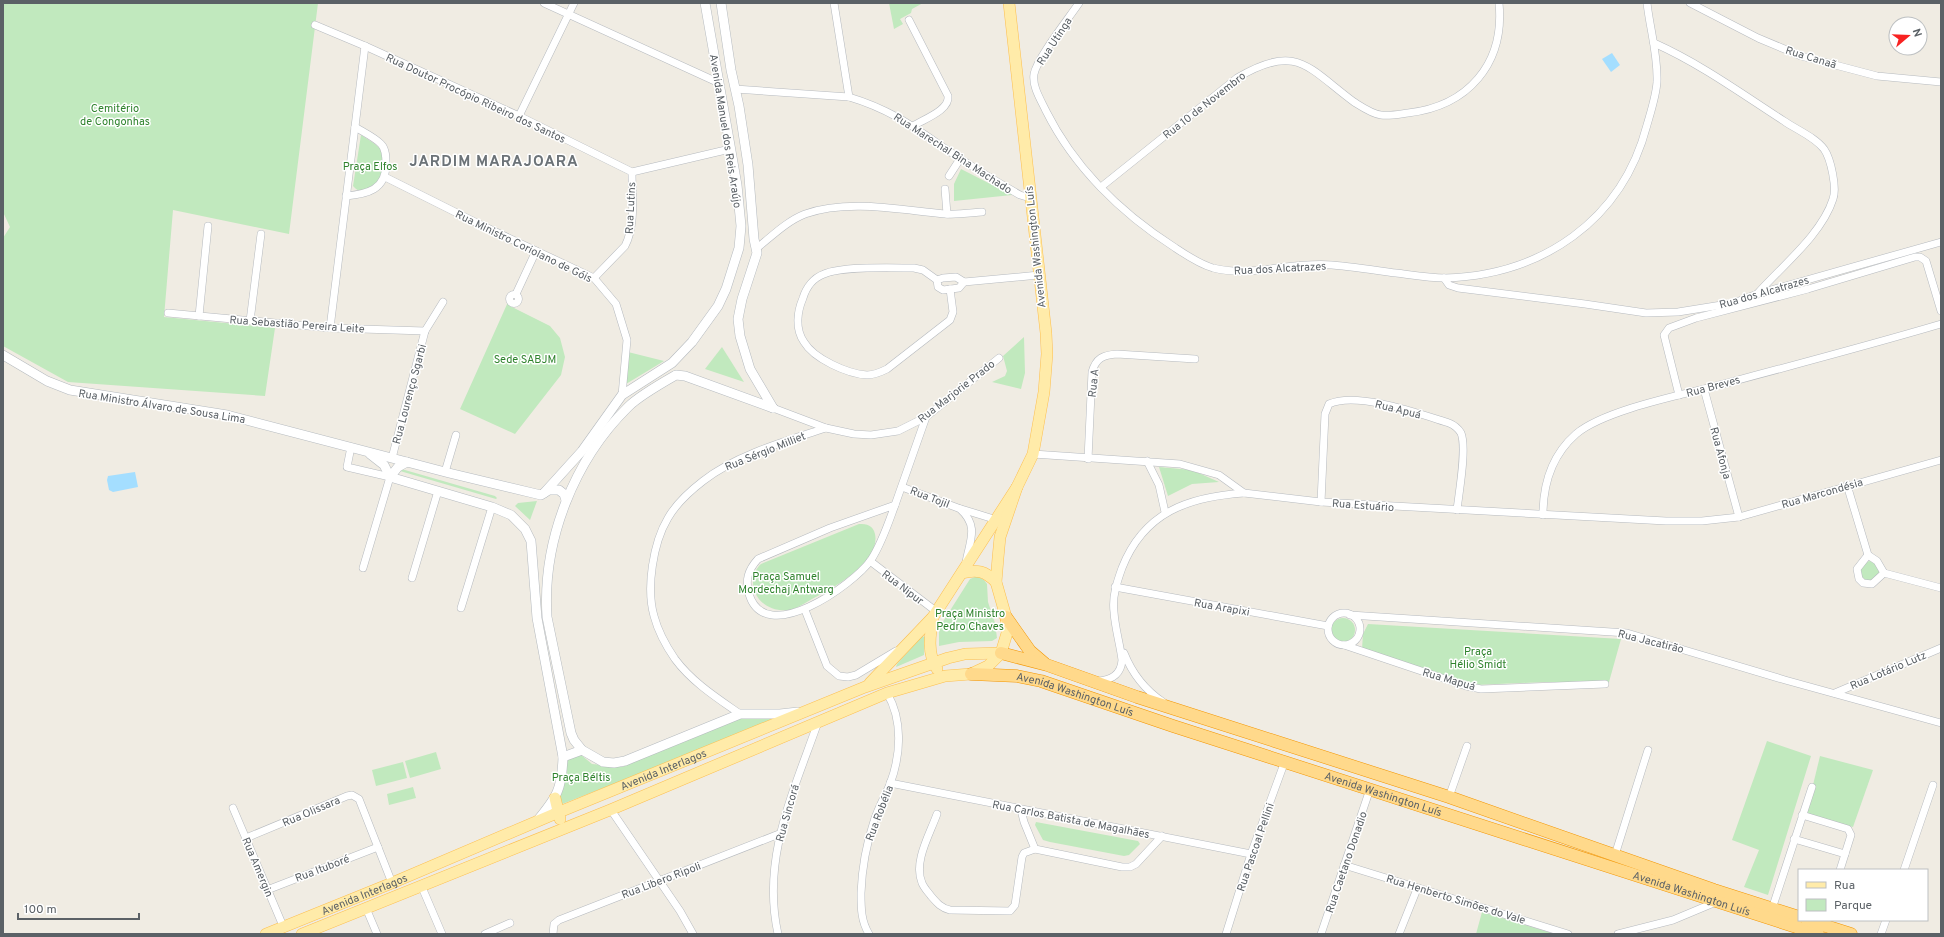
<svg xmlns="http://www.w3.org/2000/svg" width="1944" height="937" font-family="Overpass,sans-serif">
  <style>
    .green { fill: #c1e9be }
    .water { fill: #a4deff }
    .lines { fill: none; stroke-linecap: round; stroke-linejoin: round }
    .street-casing { stroke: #b6babf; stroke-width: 8 }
    .secondary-casing { stroke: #b5babf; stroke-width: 10 }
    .primary-casing { stroke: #fdbf4f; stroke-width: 12 }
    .highway-casing { stroke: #f39500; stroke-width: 13 }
    .street { stroke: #fff; stroke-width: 7 }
    .secondary { stroke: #fff; stroke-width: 9 }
    .primary { stroke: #ffeba9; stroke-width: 11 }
    .highway { stroke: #ffd98b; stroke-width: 12 }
    .labels { text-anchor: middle; stroke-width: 3; stroke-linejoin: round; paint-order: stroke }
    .street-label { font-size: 11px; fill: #5b6166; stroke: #fff }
    .park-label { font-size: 11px; fill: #2f832d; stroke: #fff }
    .district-label { font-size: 15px; font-weight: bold; letter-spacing: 1px; fill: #6c7378; stroke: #fff }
  </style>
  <rect width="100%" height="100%" fill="#f0ece3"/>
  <g class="green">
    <path d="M 3,3 L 318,3 L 289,234 L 173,210 L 164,317 L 275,328 L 265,396 L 68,382 L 3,346 L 3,238 L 10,227 L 3,212 Z"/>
    <path d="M 889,3 L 923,3 L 912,9 L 911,13 L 900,19 L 903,24 L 894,29 Z"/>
    <path d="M 361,135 C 367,139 377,144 381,150 C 392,166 370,206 353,186 Z"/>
    <path d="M 961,169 L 1012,195 L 954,201 L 954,184 Z"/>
    <path d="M 508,302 L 512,307 L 550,326 L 560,338 L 565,357 L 561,375 L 515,434 L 460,409 Z"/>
    <path d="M 1024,337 L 1025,373 L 1021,389 L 992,382 L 1005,376 L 1007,371 L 1003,356 Z"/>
    <path d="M 722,347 L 744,382 L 705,369 Z"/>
    <path d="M 628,352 L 664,361 L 626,384 Z"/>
    <path d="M 1159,467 L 1192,470 L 1219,482 L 1192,484 L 1168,496 Z"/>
    <path d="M 398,468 L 495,496 L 497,498 L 496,499 L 400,471 Z"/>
    <path d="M 537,501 L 530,520 L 515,506 L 518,503 Z"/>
    <path d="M 859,524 C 867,524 873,525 875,534 C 881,562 832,589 812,599 C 807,602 802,605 796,608 C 781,614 761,608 755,592 C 751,583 753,571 761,564 Z"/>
    <circle cx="1870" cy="571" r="10"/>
    <path d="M 977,576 L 984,580 L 987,584 L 988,602 L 995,623 L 997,638 L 992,641 L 959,642 L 939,646 L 939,628 L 970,579 Z"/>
    <circle cx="1343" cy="630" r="12"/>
    <path d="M 1368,624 L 1621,639 L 1609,682 L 1545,682 L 1475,685 L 1362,649 L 1363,634 Z"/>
    <path d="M 922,636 L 925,637 L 924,655 L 896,667 L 897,664 Z"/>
    <path d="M 790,715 L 557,806 L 566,759 L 580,754 L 592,764 L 622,767 L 740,717 Z"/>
    <path d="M 1767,741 L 1811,756 L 1768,895 L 1744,887 L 1759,850 L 1732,840 Z"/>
    <path d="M 436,752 L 441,769 L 410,778 L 405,761 Z"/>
    <path d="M 1820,756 L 1873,770 L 1853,827 L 1806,814 Z"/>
    <path d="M 403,762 L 407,778 L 376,786 L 372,770 Z"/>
    <path d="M 413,787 L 416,798 L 389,805 L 387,794 Z"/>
    <path d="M 1036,822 L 1138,841 L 1140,844 L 1129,855 L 1124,856 L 1050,842 L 1043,840 L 1035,825 Z"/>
    <path d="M 1482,912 L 1555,934 L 1476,934 Z"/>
  </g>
  <g class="water">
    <path d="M 1612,53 L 1620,65 L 1611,72 L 1602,59 Z"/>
    <path d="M 135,472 L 138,487 L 113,492 L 109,490 L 107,480 L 108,476 Z"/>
  </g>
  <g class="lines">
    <g class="street-casing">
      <g id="street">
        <path d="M 544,3 L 717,82"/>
        <path d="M 834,3 L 849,97"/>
        <path d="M 1079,3 C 1069,18 1037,58 1034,74 C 1032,87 1041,100 1046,111 C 1074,167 1121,213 1174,247 C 1186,255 1199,264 1213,268 C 1252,278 1292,261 1332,265 C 1353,267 1374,270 1396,273 C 1412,275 1429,278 1445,278 C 1542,275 1622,221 1647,125 C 1651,111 1656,96 1657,82 C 1658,54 1650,30 1647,3"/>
        <path d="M 1690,3 L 1758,38 L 1801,56 L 1877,76 L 1941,82"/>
        <path d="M 909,20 L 948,96 C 950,110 924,119 913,126"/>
        <path d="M 315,25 L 365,46 L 519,116 L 632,172 L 730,149"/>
        <path d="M 1654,43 C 1701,64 1742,94 1784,121 C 1797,130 1815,137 1824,149 C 1831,159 1837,188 1833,199 C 1822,234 1782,266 1758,293"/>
        <path d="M 735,89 L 849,97 C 896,111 920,132 959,158 C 979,171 999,183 1020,195 L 1030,198"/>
        <path d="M 519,116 L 574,3"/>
        <path d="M 949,176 L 960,159"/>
        <path d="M 385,177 L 477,223 L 594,278 L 616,304 L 627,340 L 622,395"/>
        <path d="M 1101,187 L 1237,78 C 1297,42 1308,68 1354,102 C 1362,107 1372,114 1381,115 C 1390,116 1400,114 1408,113 C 1468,106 1505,64 1499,3"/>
        <path d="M 945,189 L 947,214"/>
        <path d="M 346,196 C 367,194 386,190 386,164 C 386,157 386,149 381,144 C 374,137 363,132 355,127"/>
        <path d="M 757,248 C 772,236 787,221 805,214 C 849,199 900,210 945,214 C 957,215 970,213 982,212"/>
        <path d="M 956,277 L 964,282 L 959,288 L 943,290 L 938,287 L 937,280 L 943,278 Z"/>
        <path d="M 594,278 L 625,246 C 636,225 632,195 632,172"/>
        <path d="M 1444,278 L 1449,285 L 1458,288 L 1585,304 L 1646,313 L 1678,312 L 1734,303 L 1757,294 L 1941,242"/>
        <path d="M 937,280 L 923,270 L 914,268 C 893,268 842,266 824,274 C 813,278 806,288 803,298 C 797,312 795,329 804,342 C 814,359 848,374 867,375 C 874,375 881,372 887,369 L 950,320 L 953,312 L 950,289"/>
        <path d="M 964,282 L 1039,275"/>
        <path d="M 516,294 L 536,251"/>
        <circle cx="514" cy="299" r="4.5"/>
        <path d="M 168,313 L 330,328 L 425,331"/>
        <path d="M 199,316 L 208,226"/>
        <path d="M 250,321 L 261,234"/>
        <path d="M 330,328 L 365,46"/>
        <path d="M 1704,389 L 1739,517"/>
        <path d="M 1679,395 L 1664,335 L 1669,328 L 1696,318 L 1808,289 L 1915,257 L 1920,257 L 1926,261 L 1941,311"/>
        <path d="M 773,408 L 826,428 L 854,434 L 871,435 L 898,431 L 926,417 L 999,358"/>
        <path d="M 351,447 L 347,467 L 390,477 L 363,568"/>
        <path d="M 1033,454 L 1180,464 L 1219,475 L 1244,493 L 1321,502 L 1666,521 L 1702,521 L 1739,517 L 1941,460"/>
        <path d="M 392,458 L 425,331 L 443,302"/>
        <path d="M 1088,459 L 1092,372 C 1096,358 1103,355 1117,354 L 1195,359"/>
        <path d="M 1147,461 L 1159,485 L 1165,512"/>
        <path d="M 445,472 L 456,435"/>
        <path d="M 1847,485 L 1868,555 L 1877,561 L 1884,573 L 1941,588"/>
        <path d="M 902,487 L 958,508 L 997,520"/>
        <path d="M 1321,502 L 1325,414 L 1329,404 C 1357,391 1420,414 1449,423 C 1454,425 1458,428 1461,433 C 1467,448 1459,492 1457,510"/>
        <path d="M 895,505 C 888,524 882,543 871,560 C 853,585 765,648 749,594 C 745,580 748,570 758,559 L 830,528 Z"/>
        <path d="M 895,505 L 926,417"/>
        <path d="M 960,509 C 979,526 970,540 966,562"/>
        <path d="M 1543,515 C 1543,483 1552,455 1576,434 C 1602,412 1671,397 1704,389 C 1783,368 1863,347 1941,324"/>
        <path d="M 1868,555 L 1857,569 L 1859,579 L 1863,583 L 1872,584 L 1884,573"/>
        <path d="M 870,561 L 937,612"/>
        <path d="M 412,578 L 438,491"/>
        <path d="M 1115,587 L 1328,626"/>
        <path d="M 461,608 L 492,507"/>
        <path d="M 805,610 L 827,666 L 839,676 L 848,677 L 856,675 L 896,651"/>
        <circle cx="1344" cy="629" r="16"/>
        <path d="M 1350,615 L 1627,633 L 1785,680 L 1941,723"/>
        <path d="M 1344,645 L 1466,686 L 1481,689 L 1605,684"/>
        <path d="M 1124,653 C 1132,673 1145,690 1163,702"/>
        <path d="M 1098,681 C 1111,680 1121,675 1122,660 C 1120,644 1115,628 1114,612 C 1112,596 1117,582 1122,568 C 1144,512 1188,497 1244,493"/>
        <path d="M 1835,693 L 1941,648"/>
        <path d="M 740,714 C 717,698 692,682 675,659 C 666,646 658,631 654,616 C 646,588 653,543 668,518 C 676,504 690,491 703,481 C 736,455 786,441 826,428"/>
        <path d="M 890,783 L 1251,854"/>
        <path d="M 1449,797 L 1467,746"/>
        <path d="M 233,808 L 283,926"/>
        <path d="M 611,810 L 680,911 L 693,934"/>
        <path d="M 1021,810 L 1024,822 L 1035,849 L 1122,867 L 1130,867 L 1136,864 L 1162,836"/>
        <path d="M 937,814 C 930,834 913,862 922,883 C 924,888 928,892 931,896 C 937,903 941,908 950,910 L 1010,911 L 1015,905 L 1022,857 L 1024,853 L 1035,849"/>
        <path d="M 1802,815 L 1848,829 L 1851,835 L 1840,870"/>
        <path d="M 246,838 L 347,796 L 352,795 L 359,799 L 392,883"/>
        <path d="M 1794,839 L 1845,854"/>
        <path d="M 1615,855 L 1648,750"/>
        <path d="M 1344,865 L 1568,934"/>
        <path d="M 1904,870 L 1933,785"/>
        <path d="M 421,885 L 442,934"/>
        <path d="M 267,890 L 378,847"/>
        <path d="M 366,908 L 377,934"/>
        <path d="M 1772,909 L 1812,787"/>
        <path d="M 485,934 L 510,923"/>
        <path d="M 553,934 L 554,924 L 559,920 L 779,834"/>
        <path d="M 778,934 C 761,858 794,791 818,722"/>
        <path d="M 869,934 C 861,921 861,908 861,893 C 862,867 866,845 874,821 C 878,808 885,796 890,784 C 901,755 903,720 887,693"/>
        <path d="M 1226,934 L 1251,854 L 1285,761"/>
        <path d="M 1321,934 L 1370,789"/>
        <path d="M 1399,934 L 1417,889"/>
        <path d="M 1618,934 L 1673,920 L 1716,902"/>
        <path d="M 1881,934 L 1886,920"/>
      </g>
    </g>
    <g class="secondary-casing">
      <g id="secondary">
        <path d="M 721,3 L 731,70 L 739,106 L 748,165 L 754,239 L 757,253 L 742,299 L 738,319 L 740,336 L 750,369 L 773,408"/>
        <path d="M 3,355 L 47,381 L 70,390 L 227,415 L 449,473 L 541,495 L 549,490 L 559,490 L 564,494 L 566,500"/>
        <path d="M 773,408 L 685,376 L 676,375 C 662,383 639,396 628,407 C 574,460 542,541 547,617 L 571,733 L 574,740 L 582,750 L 603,762 L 614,763 L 625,761 L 740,714 L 780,714 L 798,712"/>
        <path d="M 370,454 L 384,465 L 390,477"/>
        <path d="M 390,477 L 492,507 L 511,515 L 525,529 L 531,541 L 537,618 L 563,757 C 562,789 557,797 537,821"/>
        <path d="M 390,477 L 398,467 L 407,462"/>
        <path d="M 544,493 L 582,451 L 622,395 L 672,363 L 692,342 L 718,306 L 726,289 L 739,248 L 741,226 L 737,185 L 705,3"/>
        <path d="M 563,757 L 582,750"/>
      </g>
    </g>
    <g class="primary-casing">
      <g id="primary">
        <path d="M 962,573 C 977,569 985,571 996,582"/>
        <path d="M 937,669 C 927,654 930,634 933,617 L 1017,487 L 1033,454 L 1044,392 L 1047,354 L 1046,333 L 1009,3"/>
        <path d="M 870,683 L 933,617"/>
        <path d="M 555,798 L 560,819"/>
        <path id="s1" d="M 266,934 L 392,883 L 552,815 L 865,687 L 948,658 L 965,654 L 1001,653"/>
        <path d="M 302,934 L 610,810 L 887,693 L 945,676 L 971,674 L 988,666 L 1001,653 L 1007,633 L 1006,617 L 996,582 L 998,558 L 1000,537 L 1017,487"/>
      </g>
    </g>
    <g class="highway-casing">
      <g id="highway">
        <path d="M 1006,617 L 1030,651 L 1044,663"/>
        <path d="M 1001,653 L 1047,665 L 1137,697 L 1449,797 L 1714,890 L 1799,917"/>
        <path id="s2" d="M 971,674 L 1017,676 L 1041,681 L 1173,726 L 1818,934"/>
        <path d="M 1807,920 L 1851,934"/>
      </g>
    </g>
    <use href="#street" class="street"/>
    <use href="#secondary" class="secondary"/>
    <use href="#primary" class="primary"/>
    <use href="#highway" class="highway"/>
  </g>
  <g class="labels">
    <g class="street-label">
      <text transform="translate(1054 41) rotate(-57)" y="4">Rua Utinga</text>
      <text transform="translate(1811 57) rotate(17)" y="4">Rua Canaã</text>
      <text transform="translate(476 98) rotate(25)" y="4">Rua Doutor Procópio Ribeiro dos Santos</text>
      <text transform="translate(1204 105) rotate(-38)" y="4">Rua 10 de Novembro</text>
      <text transform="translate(726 131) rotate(81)" y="4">Avenida Manuel dos Reis Araújo</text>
      <text transform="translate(953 153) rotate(33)" y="4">Rua Marechal Bina Machado</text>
      <text transform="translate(630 208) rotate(-87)" y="4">Rua Lutins</text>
      <text transform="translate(524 246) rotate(26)" y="4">Rua Ministro Coriolano de Góis</text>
      <text transform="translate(1035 247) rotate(-96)" y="4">Avenida Washington Luís</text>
      <text transform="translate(1280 268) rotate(-3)" y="4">Rua dos Alcatrazes</text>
      <text transform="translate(1764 292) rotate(-16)" y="4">Rua dos Alcatrazes</text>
      <text transform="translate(297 324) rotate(4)" y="4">Rua Sebastião Pereira Leite</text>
      <text transform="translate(1093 383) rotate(-84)" y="4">Rua A</text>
      <text transform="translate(1713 386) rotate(-15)" y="4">Rua Breves</text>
      <text transform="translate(956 391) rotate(-38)" y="4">Rua Marjorie Prado</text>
      <text transform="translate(409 394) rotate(-75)" y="4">Rua Lourenço Sgarbi</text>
      <text transform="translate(162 406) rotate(9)" y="4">Rua Ministro Álvaro de Sousa Lima</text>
      <text transform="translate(1398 409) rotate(14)" y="4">Rua Apuá</text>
      <text transform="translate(765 451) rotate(-22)" y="4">Rua Sérgio Milliet</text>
      <text transform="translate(1721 453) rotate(75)" y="4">Rua Afonja</text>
      <text transform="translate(1822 493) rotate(-16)" y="4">Rua Marcondésia</text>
      <text transform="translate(930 497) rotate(21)" y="4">Rua Tojil</text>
      <text transform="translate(1363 505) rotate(4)" y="4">Rua Estuário</text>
      <text transform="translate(903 587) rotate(37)" y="4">Rua Nipur</text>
      <text transform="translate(1222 607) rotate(10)" y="4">Rua Arapixi</text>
      <text transform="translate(1651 641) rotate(14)" y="4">Rua Jacatirão</text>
      <text transform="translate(1888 670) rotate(-23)" y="4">Rua Lotário Lutz</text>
      <text transform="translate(1449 679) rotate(16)" y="4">Rua Mapuá</text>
      <text dy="4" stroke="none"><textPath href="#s2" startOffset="107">Avenida Washington Luís</textPath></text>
      <text dy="4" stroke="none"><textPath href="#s1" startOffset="430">Avenida Interlagos</textPath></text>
      <text dy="4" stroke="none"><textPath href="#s2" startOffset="431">Avenida Washington Luís</textPath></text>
      <text transform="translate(311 811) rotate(-23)" y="4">Rua Olissara</text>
      <text transform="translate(787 813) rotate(-74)" y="4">Rua Sincorá</text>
      <text transform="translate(879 813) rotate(-69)" y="4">Rua Robélia</text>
      <text transform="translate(1071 819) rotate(11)" y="4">Rua Carlos Batista de Magalhães</text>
      <text transform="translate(1255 847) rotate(-71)" y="4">Rua Pascoal Pellini</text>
      <text transform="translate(1346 862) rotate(-71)" y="4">Rua Caetano Donadio</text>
      <text transform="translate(258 867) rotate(67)" y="4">Rua Amergin</text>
      <text transform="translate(322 868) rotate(-21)" y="4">Rua Ituboré</text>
      <text transform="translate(661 880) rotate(-21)" y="4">Rua Libero Ripoli</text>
      <text dy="4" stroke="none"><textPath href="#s2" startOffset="755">Avenida Washington Luís</textPath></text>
      <text dy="4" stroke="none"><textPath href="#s1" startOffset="106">Avenida Interlagos</textPath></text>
      <text transform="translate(1456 899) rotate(17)" y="4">Rua Henberto Simões do Vale</text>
    </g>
    <g class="park-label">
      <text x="115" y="112">Cemitério<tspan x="115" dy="13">de Congonhas</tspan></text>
      <text x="370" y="170">Praça Elfos</text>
      <text x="525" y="363">Sede SABJM</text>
      <text x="786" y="580">Praça Samuel<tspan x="786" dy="13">Mordechaj Antwarg</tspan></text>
      <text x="970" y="617">Praça Ministro<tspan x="970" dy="13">Pedro Chaves</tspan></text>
      <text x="1478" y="655">Praça<tspan x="1478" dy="13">Hélio Smidt</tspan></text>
      <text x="581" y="781">Praça Béltis</text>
    </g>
    <g class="district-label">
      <text x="494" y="166">JARDIM MARAJOARA</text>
    </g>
  </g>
  <rect width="1944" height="937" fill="none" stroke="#5b6166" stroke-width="8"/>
  <rect x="1798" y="869" width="130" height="52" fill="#ffffff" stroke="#bdc0c2"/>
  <rect x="1806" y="882" width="20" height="6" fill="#ffeba9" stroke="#bdc0c2"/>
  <text x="1834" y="889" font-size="12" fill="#5b6166">Rua</text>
  <rect x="1806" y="899" width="20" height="12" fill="#c1e9be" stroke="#bdc0c2"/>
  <text x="1834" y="909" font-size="12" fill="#5b6166">Parque</text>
  <g transform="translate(1908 36) rotate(71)"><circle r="19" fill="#ffffff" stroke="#bdc0c2"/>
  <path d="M0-3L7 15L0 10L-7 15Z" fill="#f82221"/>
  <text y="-6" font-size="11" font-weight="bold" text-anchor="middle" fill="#5b6166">N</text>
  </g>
  <path d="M18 913v6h121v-6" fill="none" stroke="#5b6166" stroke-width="2"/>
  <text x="24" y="913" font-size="12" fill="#5b6166" stroke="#ffffff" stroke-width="3" paint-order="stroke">100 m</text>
</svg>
